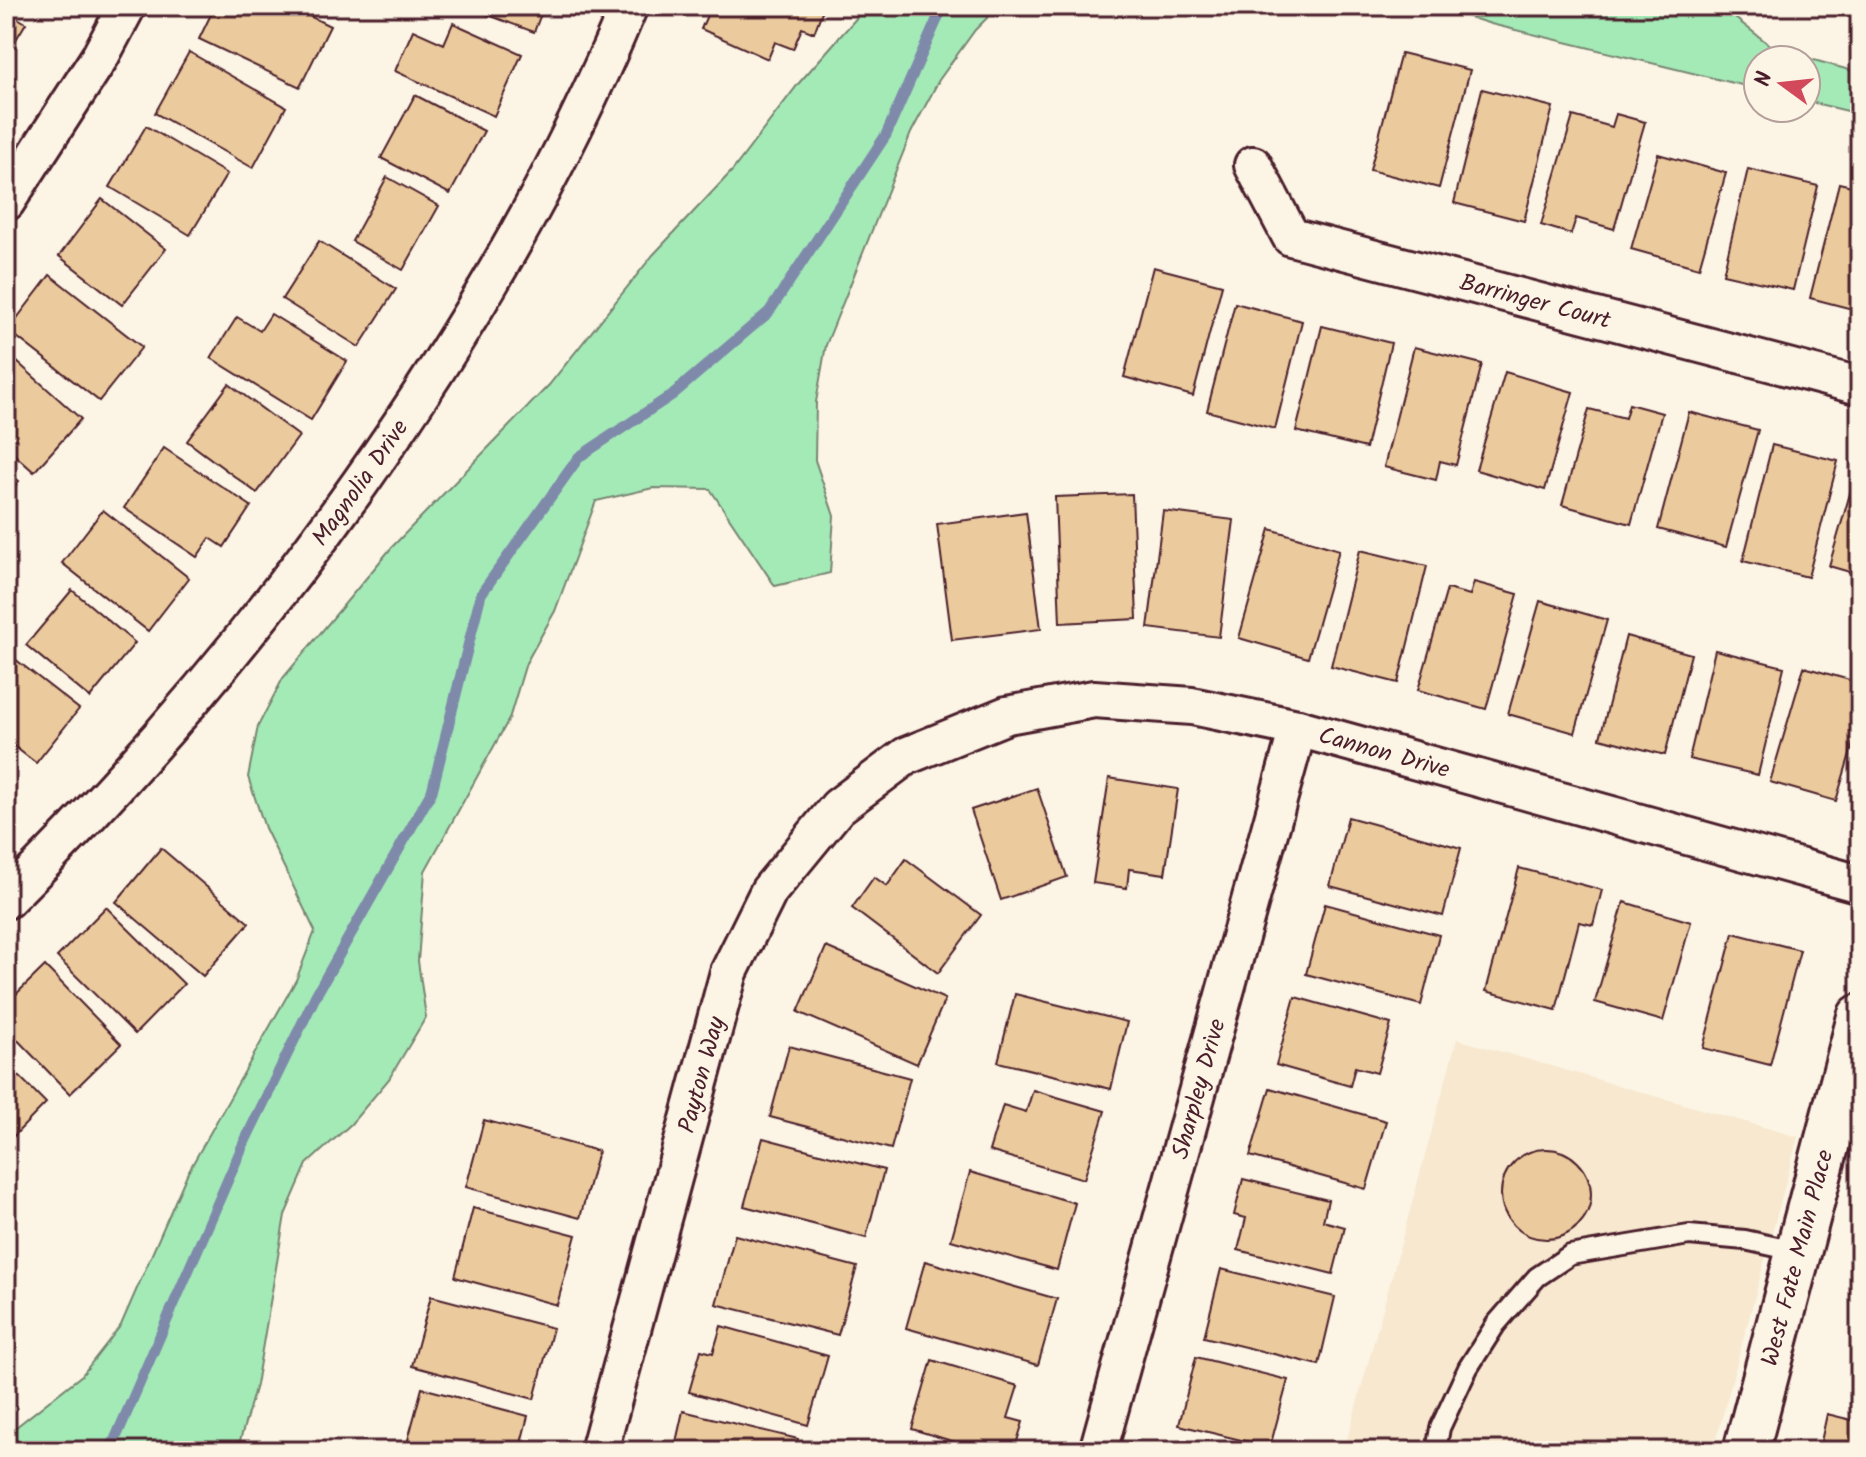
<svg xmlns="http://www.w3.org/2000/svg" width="1866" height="1457" font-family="Kalam,sans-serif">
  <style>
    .built { fill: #f7e8cf }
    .green { fill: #a4eab7; stroke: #778471; stroke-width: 2 }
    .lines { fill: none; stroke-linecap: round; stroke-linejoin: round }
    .stream { stroke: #7f8aaa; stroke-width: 11 }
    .building { fill: #ebcb9d; stroke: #4a1f2b; stroke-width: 2 }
    .lane-casing { stroke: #4a1f2b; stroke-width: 24 }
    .street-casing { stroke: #4a1f2b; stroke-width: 42 }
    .secondary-casing { stroke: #4a1f2b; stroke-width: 50 }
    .lane { stroke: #fcf5e5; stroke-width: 18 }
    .street { stroke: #fcf5e5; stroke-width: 36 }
    .secondary { stroke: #fcf5e5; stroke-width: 44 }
    .labels { text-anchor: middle; stroke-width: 6; stroke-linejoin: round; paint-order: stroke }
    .street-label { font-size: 24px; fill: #4a1f2b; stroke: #fcf5e5 }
  </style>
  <rect width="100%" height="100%" fill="#fcf5e5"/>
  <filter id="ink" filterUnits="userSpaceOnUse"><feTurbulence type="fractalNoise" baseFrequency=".0125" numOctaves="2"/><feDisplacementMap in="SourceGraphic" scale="16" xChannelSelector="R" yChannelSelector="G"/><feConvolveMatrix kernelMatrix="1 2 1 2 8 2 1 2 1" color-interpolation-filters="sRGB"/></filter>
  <g filter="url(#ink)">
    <path class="built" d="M 1457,1039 L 1798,1137 L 1713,1451 L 1344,1451 Z"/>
    <g class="green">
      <path d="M 867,6 L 999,6 L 975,30 L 939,80 L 911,133 L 826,345 L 816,402 L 815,460 L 834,516 L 830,573 L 775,586 L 710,489 L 653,488 L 596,501 L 555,611 L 526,663 L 509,719 L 425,871 L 418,961 L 426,1017 L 389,1079 L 351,1124 L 307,1164 L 285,1215 L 256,1385 L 237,1451 L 6,1451 L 6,1435 L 82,1375 L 121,1325 L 187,1174 L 296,980 L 315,931 L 265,828 L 248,777 L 258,726 L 283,678 L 392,547 L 549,385 L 653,255 L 732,171 L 799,83 Z"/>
      <path d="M 1434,6 L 1730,6 L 1730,14 L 1775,49 L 1860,73 L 1860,114 L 1806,101 L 1806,60 L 1758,60 L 1758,89 L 1491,24 Z"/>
    </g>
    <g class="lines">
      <path class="stream" d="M 110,1451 L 243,1145 L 316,995 L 432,791 L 481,594 L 579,457 L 672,395 L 769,312 L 886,135 L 943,6"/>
    </g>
    <g class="building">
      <path d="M 215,6 L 289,6 L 330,26 L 300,87 L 199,39 Z"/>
      <path d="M 464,6 L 544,6 L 534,32 Z"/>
      <path d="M 711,6 L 824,6 L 814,33 L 802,28 L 793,49 L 775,42 L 768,59 L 701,29 Z"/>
      <path d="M 6,11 L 26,23 L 6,56 Z"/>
      <path d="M 453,23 L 522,54 L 494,116 L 395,71 L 413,30 L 444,44 Z"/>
      <path d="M 189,52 L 286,107 L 253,168 L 155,113 Z"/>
      <path d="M 1401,53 L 1470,70 L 1439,188 L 1370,170 Z"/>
      <path d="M 1482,89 L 1553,107 L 1524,221 L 1454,203 Z"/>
      <path d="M 415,95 L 484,131 L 450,194 L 381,158 Z"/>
      <path d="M 1616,114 L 1645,122 L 1614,229 L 1576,218 L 1571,234 L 1541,225 L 1573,116 L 1612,127 Z"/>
      <path d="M 146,126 L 227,174 L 190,235 L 110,187 Z"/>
      <path d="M 1658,154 L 1726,173 L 1699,268 L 1631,249 Z"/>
      <path d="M 1748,169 L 1818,186 L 1793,290 L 1723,274 Z"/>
      <path d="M 387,177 L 439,206 L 403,270 L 352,241 Z"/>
      <path d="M 1839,183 L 1860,188 L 1860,311 L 1810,298 Z"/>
      <path d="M 102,199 L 166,249 L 122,305 L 59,256 Z"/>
      <path d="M 319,241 L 396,289 L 359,347 L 282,299 Z"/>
      <path d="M 1153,267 L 1222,285 L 1193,396 L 1124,377 Z"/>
      <path d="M 50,275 L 142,347 L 99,401 L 8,330 Z"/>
      <path d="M 1235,303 L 1302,321 L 1275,429 L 1207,411 Z"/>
      <path d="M 271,314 L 347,361 L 311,420 L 211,358 L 237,317 L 260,331 Z"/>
      <path d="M 1322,326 L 1391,343 L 1366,448 L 1296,431 Z"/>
      <path d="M 1414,347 L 1482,364 L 1456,465 L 1440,461 L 1436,480 L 1384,467 Z"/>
      <path d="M 6,352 L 81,419 L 34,472 L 6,447 Z"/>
      <path d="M 1505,372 L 1573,392 L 1545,490 L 1476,470 Z"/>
      <path d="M 229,384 L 299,436 L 257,493 L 187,441 Z"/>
      <path d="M 1629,404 L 1662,413 L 1631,524 L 1562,505 L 1589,409 L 1625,418 Z"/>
      <path d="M 1689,412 L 1758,430 L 1726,547 L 1658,529 Z"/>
      <path d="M 1772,445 L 1838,461 L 1808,577 L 1743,561 Z"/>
      <path d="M 164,448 L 251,506 L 224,547 L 210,538 L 197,557 L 124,508 Z"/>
      <path d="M 1858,466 L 1860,467 L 1860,575 L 1829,566 Z"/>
      <path d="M 6,470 L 19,481 L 6,496 Z"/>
      <path d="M 1132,494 L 1137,619 L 1060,623 L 1055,497 Z"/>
      <path d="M 103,510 L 189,578 L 148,631 L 62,563 Z"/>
      <path d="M 1163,511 L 1234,520 L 1219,637 L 1148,628 Z"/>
      <path d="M 1026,512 L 1041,629 L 952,640 L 937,524 Z"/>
      <path d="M 1270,529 L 1339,550 L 1308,658 L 1239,638 Z"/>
      <path d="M 1360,550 L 1427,566 L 1398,683 L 1331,666 Z"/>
      <path d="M 1474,582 L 1518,594 L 1486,709 L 1418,690 L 1447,589 L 1470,595 Z"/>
      <path d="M 72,590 L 135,643 L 90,698 L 26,645 Z"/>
      <path d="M 1540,601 L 1607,620 L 1575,733 L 1508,714 Z"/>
      <path d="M 1626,636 L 1691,654 L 1665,755 L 1600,738 Z"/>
      <path d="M 1715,650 L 1784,667 L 1758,775 L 1689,759 Z"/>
      <path d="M 6,652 L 79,709 L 36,763 L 6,740 Z"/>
      <path d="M 1804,667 L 1860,683 L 1860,720 L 1836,801 L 1770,782 Z"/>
      <path d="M 1109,778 L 1178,789 L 1165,874 L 1129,869 L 1127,888 L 1093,883 Z"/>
      <path d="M 1037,788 L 1067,877 L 1001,900 L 971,810 Z"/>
      <path d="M 1348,817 L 1461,848 L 1443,916 L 1330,886 Z"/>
      <path d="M 161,848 L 249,923 L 203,976 L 116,902 Z"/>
      <path d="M 906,859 L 981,915 L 938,973 L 852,908 L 874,877 L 887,886 Z"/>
      <path d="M 1519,868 L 1602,890 L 1593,925 L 1579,922 L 1556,1010 L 1486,991 Z"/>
      <path d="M 1624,902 L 1691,922 L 1663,1021 L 1595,1002 Z"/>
      <path d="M 1325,904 L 1439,935 L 1421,1005 L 1306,974 Z"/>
      <path d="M 106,907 L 184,984 L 135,1034 L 57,957 Z"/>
      <path d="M 1733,933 L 1800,950 L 1770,1065 L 1703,1048 Z"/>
      <path d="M 826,947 L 945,999 L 917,1064 L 798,1012 Z"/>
      <path d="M 45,966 L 121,1044 L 70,1094 L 6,1028 L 6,1004 Z"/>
      <path d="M 1015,994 L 1127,1022 L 1111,1089 L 998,1062 Z"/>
      <path d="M 1295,997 L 1391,1024 L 1377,1073 L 1355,1067 L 1350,1086 L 1276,1065 Z"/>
      <path d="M 789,1046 L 910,1078 L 891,1149 L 770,1117 Z"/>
      <path d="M 6,1063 L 46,1103 L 6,1144 Z"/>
      <path d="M 1270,1088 L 1386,1121 L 1366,1189 L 1250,1156 Z"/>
      <path d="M 1033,1090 L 1105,1111 L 1084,1179 L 989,1151 L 1003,1105 L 1026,1112 Z"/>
      <path d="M 484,1120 L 598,1151 L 580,1218 L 466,1187 Z"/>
      <path d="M 763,1138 L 884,1170 L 866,1238 L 744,1206 Z"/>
      <circle cx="1546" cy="1194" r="45"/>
      <path d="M 970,1172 L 1075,1203 L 1057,1270 L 951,1240 Z"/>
      <path d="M 1243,1179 L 1328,1200 L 1323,1221 L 1345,1227 L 1333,1274 L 1238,1250 L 1246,1218 L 1234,1215 Z"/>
      <path d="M 473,1208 L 576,1235 L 557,1305 L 455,1277 Z"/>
      <path d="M 735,1235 L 857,1267 L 838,1335 L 716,1304 Z"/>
      <path d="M 925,1261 L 1057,1299 L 1038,1365 L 906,1328 Z"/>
      <path d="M 1221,1269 L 1335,1297 L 1319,1365 L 1204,1337 Z"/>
      <path d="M 431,1296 L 553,1328 L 534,1399 L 412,1366 Z"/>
      <path d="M 721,1326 L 828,1356 L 808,1425 L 689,1392 L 701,1350 L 713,1353 Z"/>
      <path d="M 1196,1357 L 1288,1380 L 1270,1447 L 1179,1425 Z"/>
      <path d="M 932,1360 L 1018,1386 L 1008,1418 L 1023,1422 L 1014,1451 L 985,1451 L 912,1429 Z"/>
      <path d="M 422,1388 L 528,1416 L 519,1451 L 405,1451 Z"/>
      <path d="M 683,1411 L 798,1439 L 795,1451 L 674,1451 Z"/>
      <path d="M 1827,1414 L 1860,1422 L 1860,1451 L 1819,1451 Z"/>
    </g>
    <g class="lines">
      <g class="lane-casing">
        <path id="lane" d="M 1436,1451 L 1440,1428 L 1468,1368 L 1496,1324 L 1537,1277 L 1570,1255 L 1689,1235 L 1745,1240 L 1799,1252"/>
      </g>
      <g class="street-casing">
        <g id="street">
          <path id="s1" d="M 1253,165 L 1291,237 L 1860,386"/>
          <path d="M 6,202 L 101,55 L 127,6"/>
          <path id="s2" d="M 6,900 C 257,652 493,332 629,6"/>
          <path id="s3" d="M 599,1451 L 729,972 L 769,891 L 838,807 L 906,756 L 1007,715 L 1094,699 L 1192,706 L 1298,728 L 1860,884"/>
          <path id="s4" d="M 1098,1451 L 1298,728"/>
        </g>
      </g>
      <g class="secondary-casing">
        <g id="secondary">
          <path id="s5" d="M 1746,1451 L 1860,1017"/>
        </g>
      </g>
      <use href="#lane" class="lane"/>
      <use href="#street" class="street"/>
      <use href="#secondary" class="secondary"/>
    </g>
  </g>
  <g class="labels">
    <g class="street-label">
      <text dy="8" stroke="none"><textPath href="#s1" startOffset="334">Barringer Court</textPath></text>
      <text dy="8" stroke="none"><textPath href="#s2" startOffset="548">Magnolia Drive</textPath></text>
      <text dy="8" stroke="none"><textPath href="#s3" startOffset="1274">Cannon Drive</textPath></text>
      <text dy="8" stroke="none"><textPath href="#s3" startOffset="390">Payton Way</textPath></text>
      <text dy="8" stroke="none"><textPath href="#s4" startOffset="376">Sharpley Drive</textPath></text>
      <text dy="8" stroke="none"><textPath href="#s5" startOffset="200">West Fate Main Place</textPath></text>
    </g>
  </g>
  <rect width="1866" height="1457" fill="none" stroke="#fcf5e5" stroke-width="32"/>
  <rect x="16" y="16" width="1834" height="1425" fill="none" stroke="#4a1f2b" stroke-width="3" filter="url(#ink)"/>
  <g transform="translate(1782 84) rotate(285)"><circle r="38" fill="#fcf5e5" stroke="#b59f9b" stroke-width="2"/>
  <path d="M0-6L14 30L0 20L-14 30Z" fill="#d1495b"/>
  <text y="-12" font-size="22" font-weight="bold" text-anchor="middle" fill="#4a1f2b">N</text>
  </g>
</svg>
